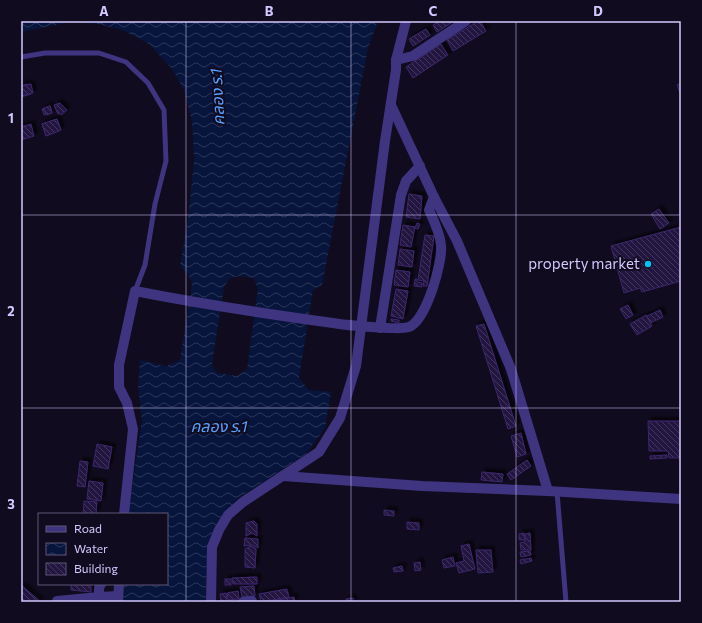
<svg xmlns="http://www.w3.org/2000/svg" width="702" height="623" font-family="Commissioner,'Noto Sans Thai',sans-serif">
  <style>
    .water { fill: url(#water-waves); fill-rule: evenodd }
    .building { fill: url(#building-back-hatch); stroke: #3c276d; filter: url(#shadow) }
    .lines { fill: none; stroke-linecap: round; stroke-linejoin: round }
    .lane { stroke: #3e3480; stroke-width: 5 }
    .street { stroke: #3e3480; stroke-width: 10 }
    .grid { fill: none; stroke: #d4c9ff; stroke-width: 1; stroke-opacity: 0.55 }
    .poi-dot { fill: #00c4f4; stroke: #100b1e; stroke-width: 1.5 }
    .labels { text-anchor: middle; stroke-width: 4; stroke-linejoin: round; paint-order: stroke }
    .poi-label { font-size: 15px; fill: #d4c9ff; stroke: #100b1e; text-anchor: end }
    .water-label { font-size: 16px; font-style: italic; fill: #57a1ff; stroke: #100b1e }
    .neatline { fill: none; stroke: #d4c9ff; stroke-width: 1.5 }
    .grid-label { font-size: 13px; text-anchor: middle; font-weight: bold; fill: #d4c9ff }
  </style>
  <defs>
    <pattern id="water-waves" width="16" height="10" patternUnits="userSpaceOnUse"><rect width="16" height="10" fill="#07153c"/><path d="M0 5q4-4 8 0t8 0" fill="none" stroke="#2a3659"/></pattern>
    <pattern id="building-back-hatch" width="6" height="6" patternUnits="userSpaceOnUse"><rect width="6" height="6" fill="#231640"/><path d="M-1 5l2 2M0 0l6 6M5-1l2 2" fill="none" stroke="#42375d"/></pattern>
    <filter id="shadow"><feDropShadow dx="3.5" dy="-3.5" stdDeviation="1" flood-color="#0009"/></filter>
  </defs>
  <rect width="100%" height="100%" fill="#100b1e"/>
  <path class="water" d="M 21,21 L 378,21 L 368,48 L 322,285 L 313,290 L 299,378 L 309,390 L 331,392 L 325,428 L 306,454 L 237,499 L 221,518 L 208,543 L 206,578 L 206,602 L 123,602 L 124,584 L 167,584 L 167,514 L 128,514 L 142,421 L 138,386 L 140,360 L 166,366 L 180,360 L 192,284 L 188,274 L 180,266 L 188,219 L 194,160 L 192,121 L 184,90 L 172,69 L 149,44 L 122,30 L 98,24 L 70,22 L 21,32 ZM 240,276 L 253,278 L 258,288 L 247,369 L 237,376 L 217,373 L 212,364 L 224,287 L 230,278 Z"/>
  <g class="building">
    <path d="M 440,21 L 454,21 L 437,32 L 433,25 Z"/>
    <path d="M 478,21 L 480,21 L 486,31 L 453,51 L 447,40 Z"/>
    <path d="M 426,29 L 430,35 L 413,46 L 409,39 Z"/>
    <path d="M 441,44 L 448,55 L 413,78 L 406,67 Z"/>
    <path d="M 681,83 L 681,96 L 677,85 Z"/>
    <path d="M 28,84 L 31,94 L 21,97 L 21,86 Z"/>
    <path d="M 31,84 L 33,93 L 21,96 L 21,86 Z"/>
    <path d="M 60,103 L 64,111 L 58,114 L 54,105 Z"/>
    <path d="M 60,103 L 67,110 L 61,115 L 55,108 Z"/>
    <path d="M 50,106 L 52,113 L 44,115 L 42,109 Z"/>
    <path d="M 50,106 L 52,113 L 46,115 L 44,108 Z"/>
    <path d="M 57,119 L 61,130 L 46,136 L 42,124 Z"/>
    <path d="M 57,119 L 61,130 L 46,136 L 42,124 Z"/>
    <path d="M 31,124 L 34,136 L 21,140 L 21,127 Z"/>
    <path d="M 409,194 L 422,196 L 420,219 L 406,217 Z"/>
    <path d="M 659,209 L 669,223 L 660,229 L 651,214 Z"/>
    <path d="M 417,223 L 420,224 L 418,229 L 415,228 Z"/>
    <path d="M 403,225 L 415,227 L 411,247 L 400,245 Z"/>
    <path d="M 681,227 L 681,281 L 642,292 L 640,288 L 624,293 L 611,246 Z"/>
    <path d="M 425,235 L 434,236 L 427,286 L 423,286 L 424,281 L 418,280 Z"/>
    <path d="M 400,249 L 414,251 L 412,267 L 398,265 Z"/>
    <path d="M 396,270 L 410,272 L 408,287 L 394,285 Z"/>
    <path d="M 415,279 L 417,279 L 417,282 L 422,283 L 422,287 L 414,286 Z"/>
    <path d="M 396,289 L 408,291 L 403,319 L 391,316 Z"/>
    <path d="M 628,305 L 633,315 L 626,319 L 620,309 Z"/>
    <path d="M 660,310 L 663,317 L 650,323 L 647,316 Z"/>
    <path d="M 646,315 L 652,326 L 637,335 L 630,324 Z"/>
    <path d="M 391,319 L 399,320 L 399,323 L 391,321 Z"/>
    <path d="M 484,324 L 516,426 L 508,429 L 476,326 Z"/>
    <path d="M 648,421 L 681,421 L 681,450 L 679,450 L 680,458 L 669,458 L 668,451 L 649,451 Z"/>
    <path d="M 521,433 L 526,454 L 517,457 L 511,436 Z"/>
    <path d="M 97,444 L 112,447 L 108,469 L 93,466 Z"/>
    <path d="M 667,455 L 667,458 L 650,459 L 650,456 Z"/>
    <path d="M 527,460 L 531,466 L 511,480 L 507,474 Z"/>
    <path d="M 80,461 L 88,462 L 85,487 L 77,486 Z"/>
    <path d="M 482,472 L 503,474 L 502,482 L 481,480 Z"/>
    <path d="M 89,481 L 103,483 L 101,501 L 87,499 Z"/>
    <path d="M 84,501 L 97,502 L 96,514 L 83,514 Z"/>
    <path d="M 384,510 L 394,511 L 394,516 L 384,515 Z"/>
    <path d="M 254,521 L 257,524 L 257,536 L 252,533 L 246,536 L 246,523 Z"/>
    <path d="M 407,522 L 419,523 L 419,530 L 407,529 Z"/>
    <path d="M 524,533 L 525,540 L 519,540 L 519,534 Z"/>
    <path d="M 530,533 L 531,550 L 521,550 L 520,543 L 525,542 L 525,534 Z"/>
    <path d="M 245,538 L 258,539 L 258,548 L 252,545 L 244,546 Z"/>
    <path d="M 469,544 L 475,569 L 459,573 L 456,563 L 464,561 L 461,546 Z"/>
    <path d="M 251,546 L 256,549 L 255,568 L 245,567 L 245,549 Z"/>
    <path d="M 476,550 L 491,550 L 493,572 L 478,573 Z"/>
    <path d="M 530,551 L 531,555 L 521,557 L 520,552 Z"/>
    <path d="M 453,557 L 455,566 L 444,568 L 442,560 Z"/>
    <path d="M 531,558 L 532,561 L 521,564 L 520,560 Z"/>
    <path d="M 420,562 L 421,570 L 415,571 L 414,563 Z"/>
    <path d="M 402,566 L 403,571 L 394,572 L 393,568 Z"/>
    <path d="M 257,577 L 257,584 L 233,584 L 232,578 Z"/>
    <rect x="225" y="579" width="6" height="6"/>
    <path d="M 71,584 L 91,584 L 91,592 L 71,590 Z"/>
    <path d="M 21,585 L 41,602 L 21,602 Z"/>
    <path d="M 254,586 L 255,596 L 242,597 L 240,587 Z"/>
    <path d="M 287,589 L 289,597 L 261,602 L 259,594 Z"/>
    <path d="M 238,591 L 239,599 L 228,600 L 227,593 Z"/>
    <path d="M 226,593 L 227,601 L 221,602 L 220,594 Z"/>
    <path d="M 294,597 L 295,602 L 267,602 Z"/>
    <path d="M 353,598 L 354,602 L 346,602 L 346,599 Z"/>
  </g>
  <g class="lines">
    <g class="lane">
      <path d="M 21,57 L 45,53 L 99,53 L 126,62 L 148,83 L 164,110 L 166,161 L 155,204 L 145,265 L 135,291"/>
      <path d="M 557,492 L 566,602"/>
    </g>
    <g class="street">
      <path d="M 396,60 L 413,56 L 419,52 L 466,21"/>
      <path d="M 391,105 L 434,197 L 457,241 L 511,369 L 548,491"/>
      <path d="M 380,328 L 401,195 L 406,181 L 420,166"/>
      <path d="M 283,476 L 422,486 L 548,491 L 681,499"/>
      <path d="M 124,514 L 133,429 L 127,403 L 119,387 L 119,365 L 135,291 C 201,304 267,314 333,323 C 351,326 369,327 388,328 C 395,328 402,329 409,327 C 426,321 443,262 441,245 C 440,233 434,221 429,210 L 434,197"/>
      <path d="M 99,597 L 118,596"/>
      <path d="M 57,601 L 99,597 L 99,588 L 101,584"/>
      <path d="M 118,602 L 119,584"/>
      <path d="M 211,602 L 212,547 L 219,530 L 228,515 L 243,502 L 319,452 L 340,418 L 356,366 L 385,141 L 396,70 L 396,60 L 406,21"/>
      <path d="M 243,602 L 252,601"/>
    </g>
  </g>
  <path class="grid" d="M 186,21 L 186,602M 351,21 L 351,602M 516,21 L 516,602M 21,215 L 681,215M 21,408 L 681,408"/>
  <circle class="poi-dot" cx="648" cy="264" r="4"/>
  <g class="labels">
    <g class="poi-label">
      <text x="640" y="269">property market</text>
    </g>
    <g class="water-label">
      <text transform="translate(217 97) rotate(-93)" y="6">คลอง ร.1</text>
      <text x="219" y="432">คลอง ร.1</text>
    </g>
  </g>
  <rect width="702" height="623" fill="none" stroke="#100b1e" stroke-width="44"/>
  <rect x="38" y="513" width="130" height="72" fill="#100b1e" stroke="#5e5778"/>
  <rect x="46" y="526" width="20" height="6" fill="#3e3480" stroke="#5e5778"/>
  <text x="74" y="533" font-size="12" fill="#d4c9ff">Road</text>
  <rect x="46" y="543" width="20" height="12" fill="url(#water-waves)" stroke="#5e5778"/>
  <text x="74" y="553" font-size="12" fill="#d4c9ff">Water</text>
  <rect x="46" y="563" width="20" height="12" fill="url(#building-back-hatch)" stroke="#5e5778"/>
  <text x="74" y="573" font-size="12" fill="#d4c9ff">Building</text>
  <rect x="22" y="22" width="658" height="579" class="neatline"/>
  <g class="grid-label">
    <text x="104" y="16">A</text>
    <text x="269" y="16">B</text>
    <text x="433" y="16">C</text>
    <text x="598" y="16">D</text>
    <text x="11" y="123">1</text>
    <text x="11" y="316">2</text>
    <text x="11" y="509">3</text>
  </g>
</svg>
